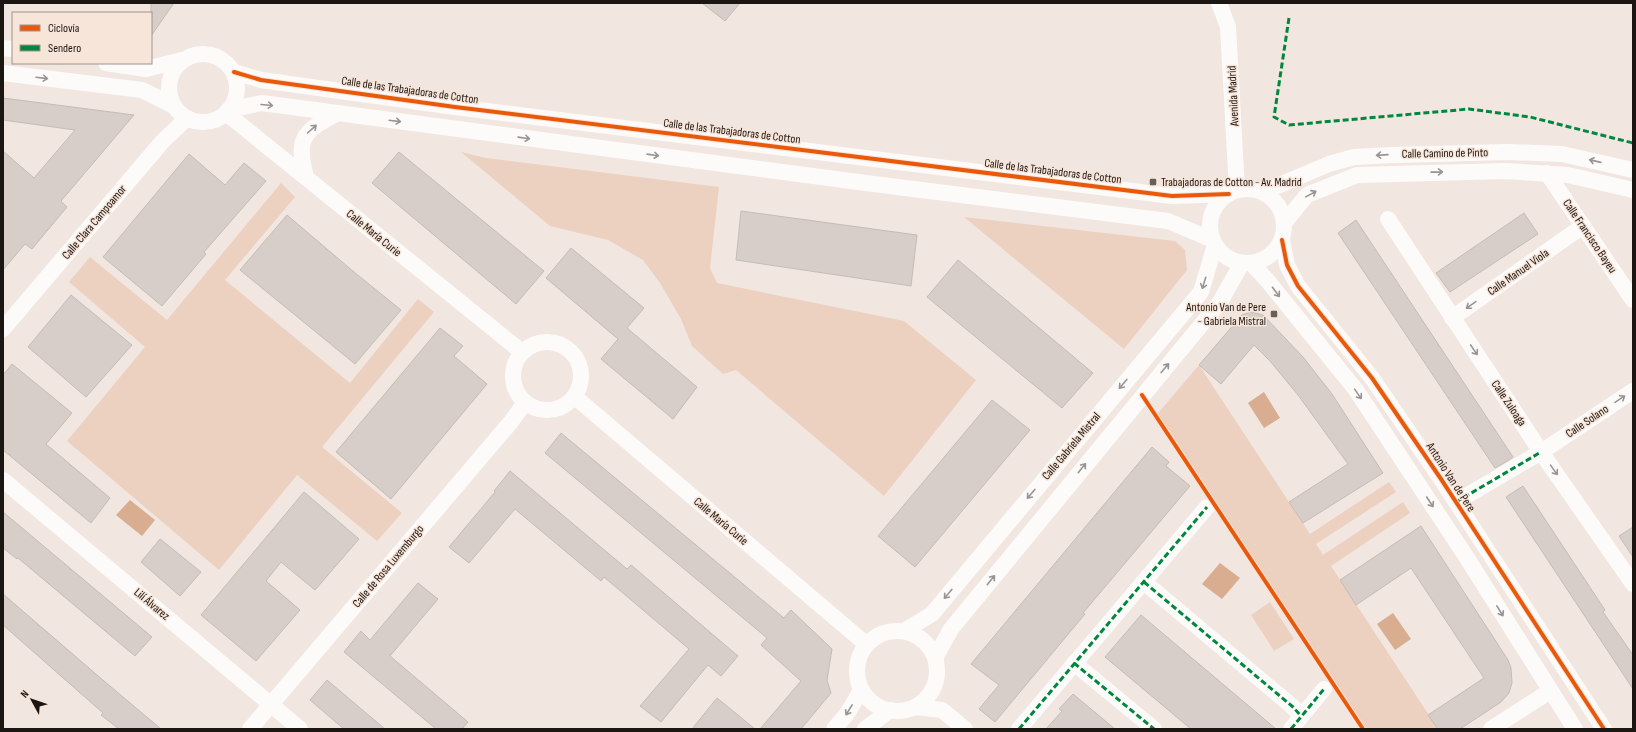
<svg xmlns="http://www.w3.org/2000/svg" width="1636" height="732" font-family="'Sofia Sans Condensed',sans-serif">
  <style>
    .green { fill: #ecd1c1 }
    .water { fill: #d8ad90 }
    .building { fill: #d7cec9; stroke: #c4bcb6 }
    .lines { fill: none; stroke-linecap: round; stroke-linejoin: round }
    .minor { stroke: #fdfbfa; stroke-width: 16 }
    .quiet { stroke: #00873e; stroke-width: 3; stroke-dasharray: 6 3; stroke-linecap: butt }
    .cycleway-casing { stroke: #f8e5d9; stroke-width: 6 }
    .cycleway { stroke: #e8590c; stroke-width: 4 }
    .oneway { stroke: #989492 }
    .poi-dot { fill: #675f5a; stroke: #f8e5d9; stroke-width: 1.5 }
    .labels { text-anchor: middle; stroke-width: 3; stroke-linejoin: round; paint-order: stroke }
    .street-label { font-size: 12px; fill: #1c1612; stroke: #f8e5d9 }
    .poi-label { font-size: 12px; fill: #1c1612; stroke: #f8e5d9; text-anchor: start }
  </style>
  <rect width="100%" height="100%" fill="#f1e6e0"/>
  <g class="green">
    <path d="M 461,152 L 486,158 L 719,187 L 710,268 L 717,283 L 904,321 L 976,380 L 884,496 L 736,370 L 723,374 L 692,346 L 681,319 L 660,283 L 643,260 L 608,240 L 550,226 Z"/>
    <path d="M 281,183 L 295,197 L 225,280 L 350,383 L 418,299 L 434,312 L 322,447 L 402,513 L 377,541 L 297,475 L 219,570 L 67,441 L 145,347 L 69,282 L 90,257 L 167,320 Z"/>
    <path d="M 964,217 L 1175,241 L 1185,250 L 1187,270 L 1124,349 Z"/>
    <path d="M 1199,365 L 1310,534 L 1389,482 L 1396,492 L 1316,544 L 1323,555 L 1403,502 L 1410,513 L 1331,566 L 1438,729 L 1361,729 L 1154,418 Z"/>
    <path d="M 1270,602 L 1294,639 L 1274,651 L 1251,615 Z"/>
  </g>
  <g class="water">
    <path d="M 1264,392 L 1280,418 L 1264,428 L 1248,403 Z"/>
    <path d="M 130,500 L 155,520 L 142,536 L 116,515 Z"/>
    <path d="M 1220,563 L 1240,578 L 1222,599 L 1202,584 Z"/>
    <path d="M 1393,613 L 1411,639 L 1395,650 L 1377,624 Z"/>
  </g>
  <g class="building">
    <path d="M 151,3 L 174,3 L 151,36 Z"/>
    <path d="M 702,3 L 740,3 L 725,21 Z"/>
    <path d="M 3,98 L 134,115 L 61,201 L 67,207 L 32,249 L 25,244 L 3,270 L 3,151 L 34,178 L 75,130 L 3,120 Z"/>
    <path d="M 399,152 L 544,271 L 516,304 L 372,183 Z"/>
    <path d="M 189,154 L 225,185 L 244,163 L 266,181 L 204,252 L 206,254 L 162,306 L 103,257 Z"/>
    <path d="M 741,211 L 917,235 L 911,286 L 736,260 Z"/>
    <path d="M 1524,213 L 1538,234 L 1450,292 L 1436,273 Z"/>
    <path d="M 287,215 L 354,272 L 401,310 L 355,364 L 240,270 Z"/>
    <path d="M 1356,220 L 1513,457 L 1509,460 L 1495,468 L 1338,233 Z"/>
    <path d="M 571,248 L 644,308 L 627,328 L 697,387 L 673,419 L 601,359 L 618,339 L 546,278 Z"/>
    <path d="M 958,260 L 1093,373 L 1062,408 L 927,297 Z"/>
    <path d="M 71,295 L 132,345 L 86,397 L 28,347 Z"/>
    <path d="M 1251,312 L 1263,315 L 1303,357 L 1332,394 L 1383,473 L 1303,523 L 1289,502 L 1348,464 L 1298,395 L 1270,361 L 1254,345 L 1221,384 L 1199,365 L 1242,315 Z"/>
    <path d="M 440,328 L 463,346 L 454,356 L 487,384 L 391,499 L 336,452 Z"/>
    <path d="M 12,364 L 72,413 L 46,444 L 110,498 L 91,523 L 3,450 L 3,375 Z"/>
    <path d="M 992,400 L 1030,430 L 915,567 L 878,536 Z"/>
    <path d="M 561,433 L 784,618 L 791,610 L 832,649 L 827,680 L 831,693 L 801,729 L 760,729 L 801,681 L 761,645 L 767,638 L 545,453 Z"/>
    <path d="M 1152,447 L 1169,462 L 1166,466 L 1190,486 L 1083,613 L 1085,614 L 995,722 L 979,709 L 999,685 L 971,664 Z"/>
    <path d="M 510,471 L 627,569 L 631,565 L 738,656 L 721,676 L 708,665 L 661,722 L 640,706 L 689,649 L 604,577 L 601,581 L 515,509 L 469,563 L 449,547 L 495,492 L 494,491 Z"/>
    <path d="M 1523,486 L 1605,610 L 1603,612 L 1633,655 L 1633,689 L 1506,497 Z"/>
    <path d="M 304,492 L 359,539 L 315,590 L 281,562 L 266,581 L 300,610 L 256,661 L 201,615 Z"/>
    <path d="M 3,512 L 152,637 L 135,656 L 18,558 L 17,559 L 3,548 Z"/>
    <path d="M 1421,526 L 1508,660 L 1511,668 L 1512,683 L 1509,693 L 1501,702 L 1460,729 L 1438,729 L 1428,715 L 1484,678 L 1411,568 L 1356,605 L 1340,580 Z"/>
    <path d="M 1633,527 L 1633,557 L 1619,536 Z"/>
    <path d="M 160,539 L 201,572 L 180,596 L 141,562 Z"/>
    <path d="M 418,583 L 438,599 L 390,656 L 468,722 L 462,729 L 436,729 L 344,652 L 361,631 L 370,640 Z"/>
    <path d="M 3,594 L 104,681 L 161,729 L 119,729 L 101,715 L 103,713 L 3,625 Z"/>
    <path d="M 1141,615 L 1276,729 L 1191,729 L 1105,657 Z"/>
    <path d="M 327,680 L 385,729 L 344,729 L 310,700 Z"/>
    <path d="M 1073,694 L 1115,729 L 1046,729 L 1062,711 L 1059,709 Z"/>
    <path d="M 717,698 L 755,729 L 692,729 Z"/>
  </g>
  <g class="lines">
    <g class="minor">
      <path d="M 1219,3 L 1228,27 L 1237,190"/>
      <path d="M 3,48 L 13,49"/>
      <circle cx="203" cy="88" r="34"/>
      <path d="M 106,63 L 146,69 L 182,60"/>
      <path d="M 234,72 L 261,80 L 455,107 L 1172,196 L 1229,194"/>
      <path d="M 3,73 L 142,90 L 174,106"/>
      <path d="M 228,110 L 262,103 L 866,183 L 1168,221 L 1213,240"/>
      <path d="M 226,113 L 522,352"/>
      <path d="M 1547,173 L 1633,300"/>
      <path d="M 306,177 C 296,139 302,132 336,114"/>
      <circle cx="1247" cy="226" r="37"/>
      <path d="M 1263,192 L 1329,164 L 1354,157 L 1394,155 L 1507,152 L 1562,154 L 1633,170"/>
      <path d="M 1388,219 L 1541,452 L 1633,584"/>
      <path d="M 1285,222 L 1307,195 L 1357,175 L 1506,171 L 1568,175 L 1633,190"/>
      <path d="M 1282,240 L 1287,265 L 1298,286 L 1372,378 L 1441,479 L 1604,729"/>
      <path d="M 1251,263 L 1267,280 L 1356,390 L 1467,558 L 1575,729"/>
      <path d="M 1452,318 L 1583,226"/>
      <path d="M 3,329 L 162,142 L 187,118"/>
      <circle cx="547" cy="376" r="34"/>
      <path d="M 575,397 L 866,644"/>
      <path d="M 3,480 L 300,729"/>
      <path d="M 1456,502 L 1541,452 L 1633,391"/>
      <path d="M 1144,582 L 1293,707 L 1301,716"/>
      <circle cx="897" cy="671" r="40"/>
      <path d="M 904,631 L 932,614 L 1201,292 L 1215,245"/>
      <path d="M 936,656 L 951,629 L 1220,302 L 1242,263"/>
      <path d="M 1074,663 L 1154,729"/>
      <path d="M 916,707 L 942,710 L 965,729"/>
      <path d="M 250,729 L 510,423 L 525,403"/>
      <path d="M 834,729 L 847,714 L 861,690"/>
      <path d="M 865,729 L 890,710"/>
      <path d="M 1019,729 L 1207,507"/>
      <path d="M 1291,729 L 1324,689"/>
      <path d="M 1491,729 L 1550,691"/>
    </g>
    <g class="quiet">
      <path d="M 1289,18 L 1274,117 L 1289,125 L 1469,109 L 1530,117 L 1633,143"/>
      <path d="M 1456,502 L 1541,452"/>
      <path d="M 1144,582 L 1293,707 L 1301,716"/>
      <path d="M 1074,663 L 1154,729"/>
      <path d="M 1019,729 L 1207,507"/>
      <path d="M 1291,729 L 1324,689"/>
    </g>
    <g class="cycleway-casing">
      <g id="cycleway">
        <path d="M 234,72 L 261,80 L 455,107 L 1172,196 L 1229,194"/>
        <path d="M 1282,240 L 1287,265 L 1298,286 L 1372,378 L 1441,479 L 1604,729"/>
        <path d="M 1142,395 L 1363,729"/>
      </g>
    </g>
    <use href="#cycleway" class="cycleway"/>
  </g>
  <defs><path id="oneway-shaft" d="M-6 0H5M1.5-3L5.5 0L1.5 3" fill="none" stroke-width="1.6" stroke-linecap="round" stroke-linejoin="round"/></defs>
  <g class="oneway">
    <use href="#oneway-shaft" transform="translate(42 78) rotate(7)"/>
    <use href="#oneway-shaft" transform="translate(267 105) rotate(5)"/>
    <use href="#oneway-shaft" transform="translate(395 121) rotate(7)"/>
    <use href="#oneway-shaft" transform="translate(312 129) rotate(-42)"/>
    <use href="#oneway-shaft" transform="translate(524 138) rotate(8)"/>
    <use href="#oneway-shaft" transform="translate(653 155) rotate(8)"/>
    <use href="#oneway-shaft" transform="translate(1382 155) rotate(176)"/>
    <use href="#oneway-shaft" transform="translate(1595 161) rotate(-167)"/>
    <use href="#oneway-shaft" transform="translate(1437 172) rotate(-1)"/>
    <use href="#oneway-shaft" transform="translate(1311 194) rotate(-29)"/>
    <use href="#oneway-shaft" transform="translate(1204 283) rotate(107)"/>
    <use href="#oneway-shaft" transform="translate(1276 292) rotate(53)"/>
    <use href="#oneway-shaft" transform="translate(1471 305) rotate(145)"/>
    <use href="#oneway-shaft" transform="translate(1474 350) rotate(56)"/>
    <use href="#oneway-shaft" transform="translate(1165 368) rotate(-50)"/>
    <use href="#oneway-shaft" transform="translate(1123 384) rotate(130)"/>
    <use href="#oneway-shaft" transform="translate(1358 394) rotate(55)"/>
    <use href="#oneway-shaft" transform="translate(1620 399) rotate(-34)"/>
    <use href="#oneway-shaft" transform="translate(1082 468) rotate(-51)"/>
    <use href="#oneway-shaft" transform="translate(1554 470) rotate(55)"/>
    <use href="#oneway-shaft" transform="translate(1031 494) rotate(130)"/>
    <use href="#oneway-shaft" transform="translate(1430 502) rotate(57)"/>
    <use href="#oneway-shaft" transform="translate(991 580) rotate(-51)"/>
    <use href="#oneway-shaft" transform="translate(948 594) rotate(130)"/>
    <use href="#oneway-shaft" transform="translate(1500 611) rotate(58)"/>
    <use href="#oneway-shaft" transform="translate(849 710) rotate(122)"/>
  </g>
  <g class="poi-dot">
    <rect x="1149" y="178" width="8" height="8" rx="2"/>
    <rect x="1270" y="310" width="8" height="8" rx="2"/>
  </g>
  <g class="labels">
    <g class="street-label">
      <text transform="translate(410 90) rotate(8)" y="4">Calle de las Trabajadoras de Cotton</text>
      <text transform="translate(1233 96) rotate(-93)" y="4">Avenida Madrid</text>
      <text transform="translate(732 131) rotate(7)" y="4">Calle de las Trabajadoras de Cotton</text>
      <text transform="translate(1445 153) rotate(-1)" y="4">Calle Camino de Pinto</text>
      <text transform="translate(1053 171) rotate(7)" y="4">Calle de las Trabajadoras de Cotton</text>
      <text transform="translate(94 222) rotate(-50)" y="4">Calle Clara Campoamor</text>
      <text transform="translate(374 233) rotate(39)" y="4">Calle María Curie</text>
      <text transform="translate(1590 236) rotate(56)" y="4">Calle Francisco Bayeu</text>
      <text transform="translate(1518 272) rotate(-35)" y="4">Calle Manuel Viola</text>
      <text transform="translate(1509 403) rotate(56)" y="4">Calle Zuloaga</text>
      <text transform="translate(1587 421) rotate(-34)" y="4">Calle Solano</text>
      <text transform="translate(1071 446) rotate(-50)" y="4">Calle Gabriela Mistral</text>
      <text transform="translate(1451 477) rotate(57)" y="4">Antonio Van de Pere</text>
      <text transform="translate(721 521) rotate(40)" y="4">Calle María Curie</text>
      <text transform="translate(388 566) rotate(-50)" y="4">Calle de Rosa Luxemburgo</text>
      <text transform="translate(152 604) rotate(40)" y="4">Lilí Álvarez</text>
    </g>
    <g class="poi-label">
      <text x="1161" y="186">Trabajadoras de Cotton - Av. Madrid</text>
      <text x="1266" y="311" text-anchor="end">Antonio Van de Pere<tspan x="1266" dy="14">- Gabriela Mistral</tspan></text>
    </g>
  </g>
  <rect width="1636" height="732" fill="none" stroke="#1c1612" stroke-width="8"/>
  <rect x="12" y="12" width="140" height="52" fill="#f8e5d9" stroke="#a09289"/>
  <rect x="20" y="25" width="20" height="6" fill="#e8590c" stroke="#a09289"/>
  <text x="48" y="32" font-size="12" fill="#1c1612">Ciclovía</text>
  <rect x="20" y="45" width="20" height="6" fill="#00873e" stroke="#a09289"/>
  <text x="48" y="52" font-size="12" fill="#1c1612">Sendero</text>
  <g transform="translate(32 700) rotate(310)" stroke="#f8e5d9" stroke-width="3" paint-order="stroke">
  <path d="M0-3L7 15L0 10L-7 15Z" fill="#1c1612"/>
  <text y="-6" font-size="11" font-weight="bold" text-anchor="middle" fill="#1c1612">N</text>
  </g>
</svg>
